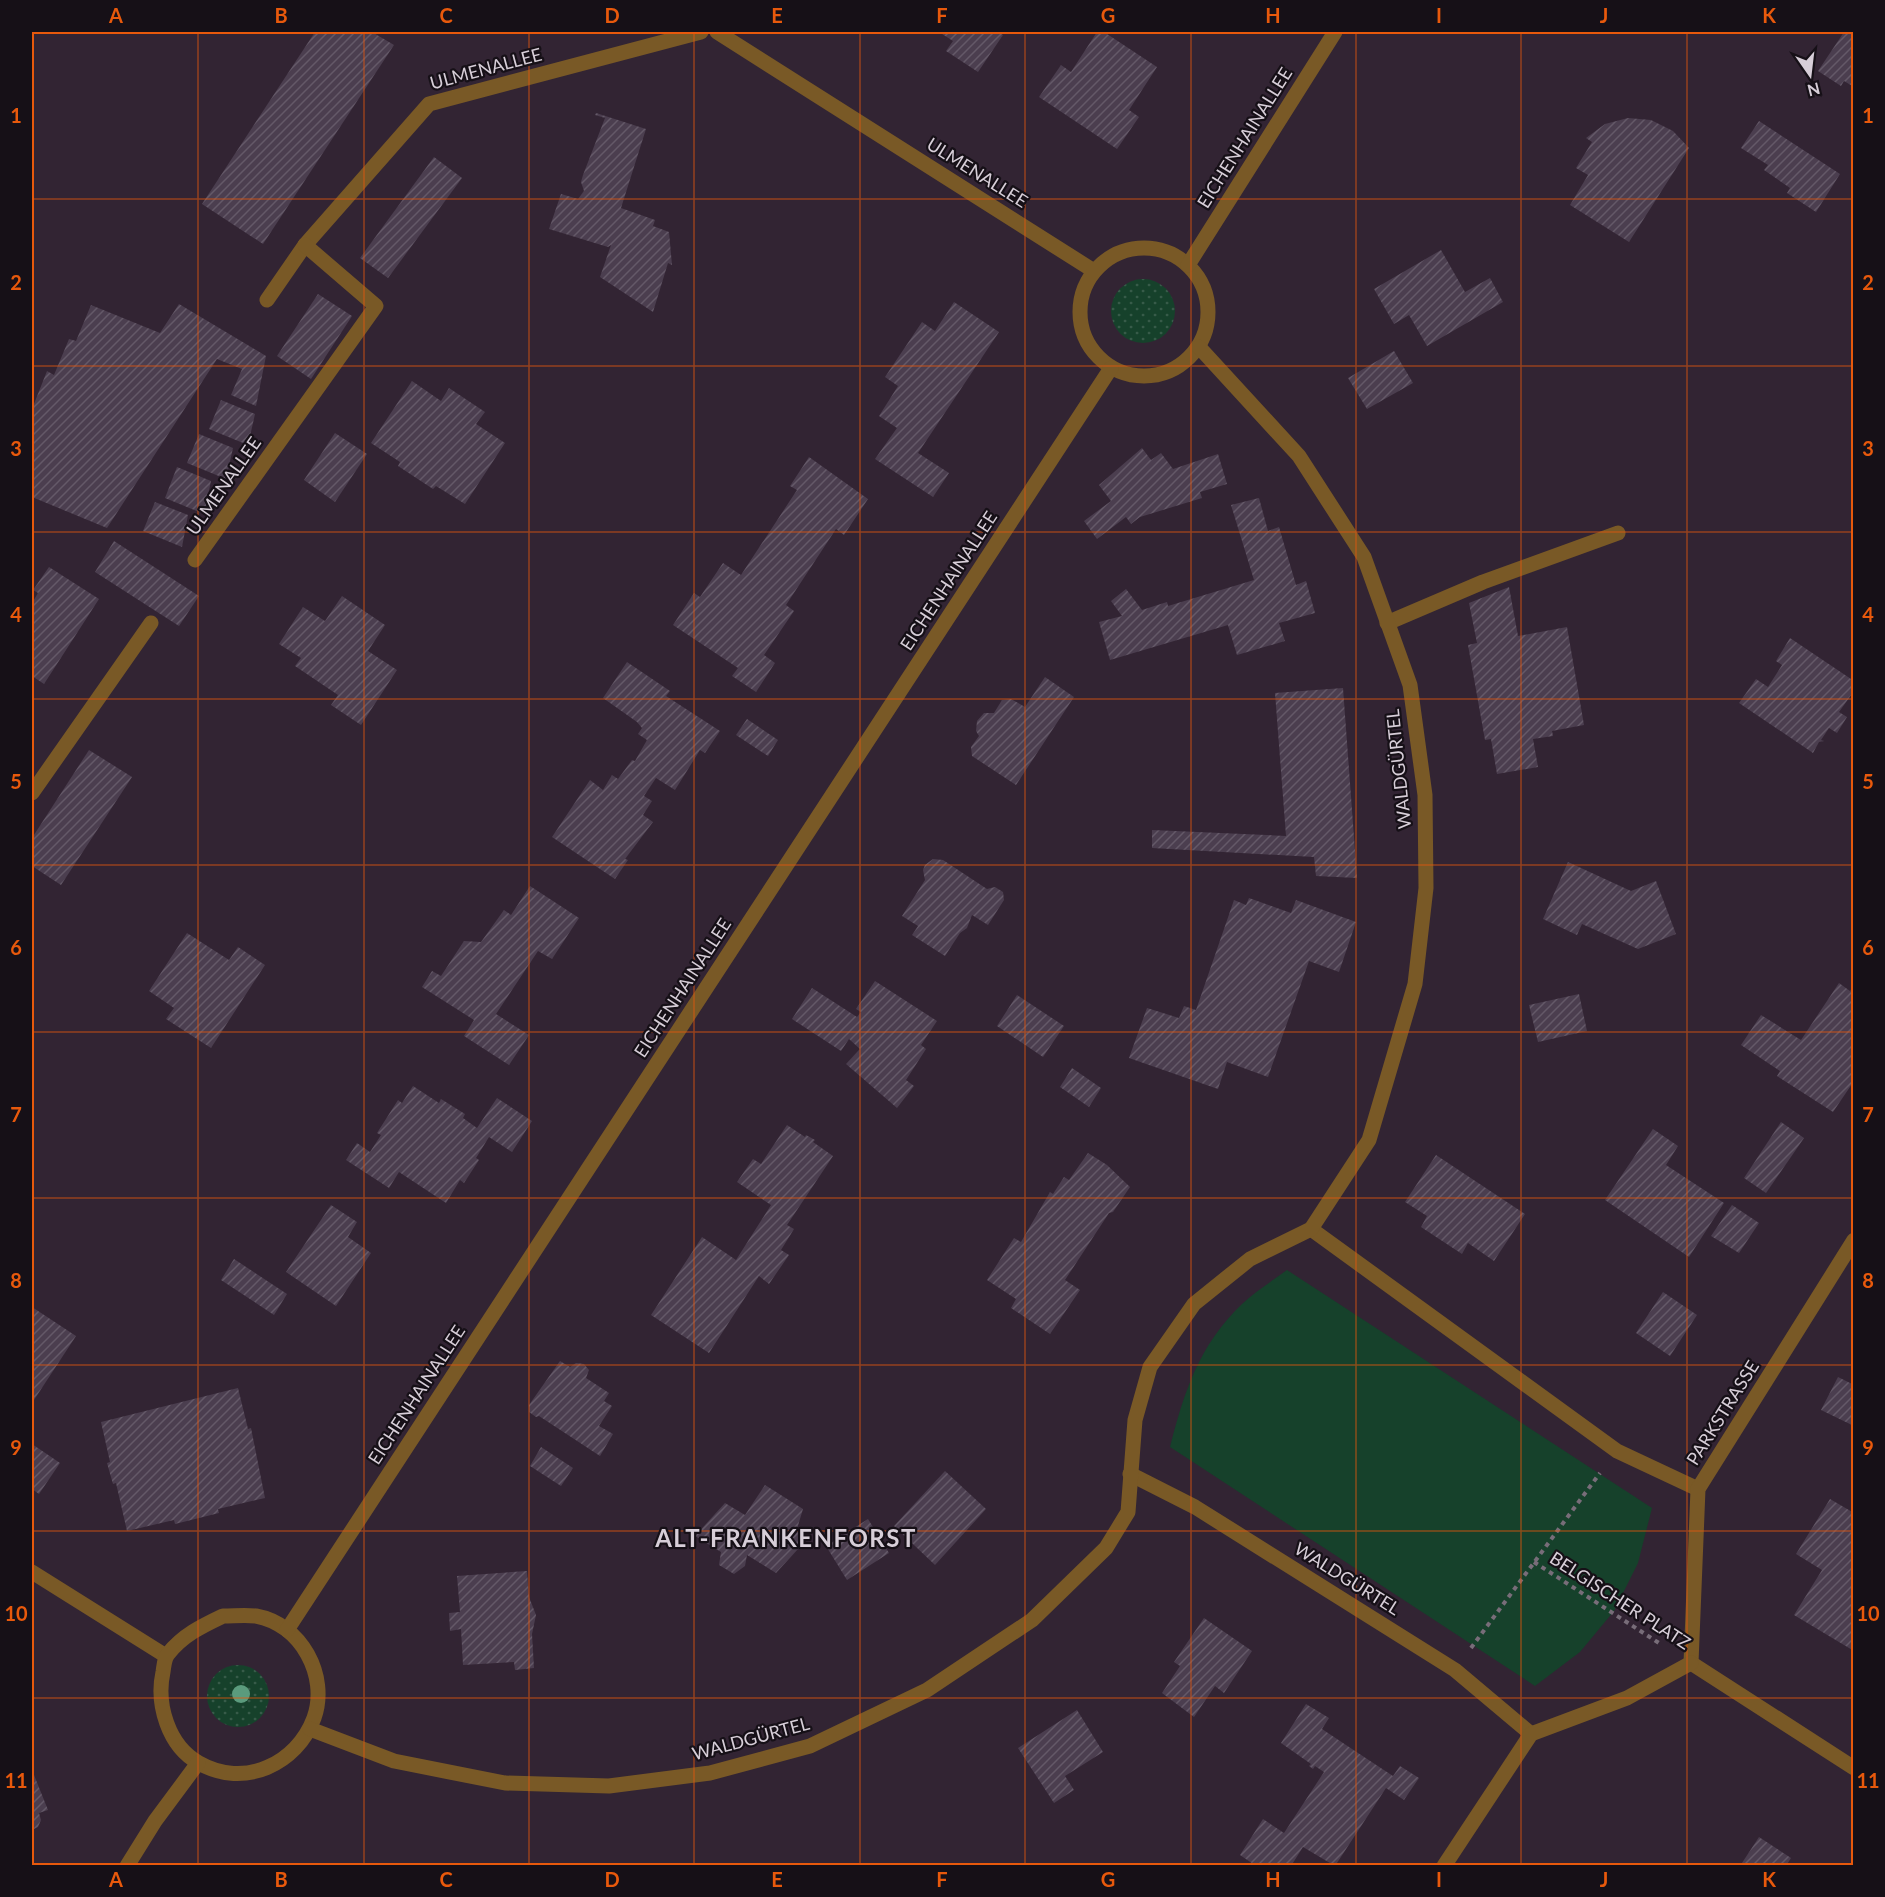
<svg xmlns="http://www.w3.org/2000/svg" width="1885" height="1897" font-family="Lato,sans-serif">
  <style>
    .grass { fill: url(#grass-dots) }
    .park { fill: #16412b }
    .building { fill: url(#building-hatch) }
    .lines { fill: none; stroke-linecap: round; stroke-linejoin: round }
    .path { stroke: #786d79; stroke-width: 4; stroke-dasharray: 4.5 4.5; stroke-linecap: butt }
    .minor { stroke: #795926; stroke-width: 15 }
    .tree { fill: #5b9b7d }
    .grid { fill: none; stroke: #e8590c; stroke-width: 1.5; stroke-opacity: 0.55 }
    .labels { text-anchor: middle; stroke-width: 4.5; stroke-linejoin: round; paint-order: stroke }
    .street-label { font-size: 18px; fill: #d7ced8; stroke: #161017 }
    .district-label { font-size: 24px; font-weight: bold; letter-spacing: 1.5px; fill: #d7ced8; stroke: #161017 }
    .neatline { fill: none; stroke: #e8590c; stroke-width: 2 }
    .grid-label { font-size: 20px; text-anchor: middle; font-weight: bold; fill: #e8590c }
  </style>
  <defs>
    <pattern id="grass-dots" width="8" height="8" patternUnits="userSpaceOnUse" patternTransform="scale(1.5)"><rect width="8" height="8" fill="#16412b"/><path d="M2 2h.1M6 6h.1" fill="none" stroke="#375b49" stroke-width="1.8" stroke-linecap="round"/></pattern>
    <pattern id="building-hatch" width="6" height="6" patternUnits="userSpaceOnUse" patternTransform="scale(1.5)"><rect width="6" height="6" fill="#4b3e4f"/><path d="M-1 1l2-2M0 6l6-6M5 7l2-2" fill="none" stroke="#645968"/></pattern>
  </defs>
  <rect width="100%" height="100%" fill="#322433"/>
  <g class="grass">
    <circle cx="1143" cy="311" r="32"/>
    <circle cx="238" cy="1696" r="31"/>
  </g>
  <path class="park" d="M 1287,1270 L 1652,1508 L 1638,1563 L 1614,1611 L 1580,1652 L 1535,1686 L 1170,1447 C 1184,1392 1199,1345 1242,1304 C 1256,1291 1272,1281 1287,1270 Z"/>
  <g class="building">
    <path d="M 315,32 L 372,32 L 394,45 L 263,244 L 202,204 Z"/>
    <path d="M 939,32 L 999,32 L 1003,35 L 978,72 L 946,51 L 953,41 Z"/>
    <path d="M 1097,32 L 1104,32 L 1157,67 L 1129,110 L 1139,117 L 1117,149 L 1039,97 L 1061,65 L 1071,72 Z"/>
    <path d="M 1844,32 L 1854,32 L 1854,87 L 1844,81 L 1841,86 L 1818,71 Z"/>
    <path d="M 596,113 L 646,129 L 621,208 L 655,220 L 653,226 L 669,232 L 672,265 L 668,263 L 653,312 L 600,277 L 611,245 L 608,247 L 549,229 L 561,194 L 578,199 L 584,191 L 581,182 L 583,175 L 605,118 L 595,115 Z"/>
    <path d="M 1628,118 L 1651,120 L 1673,131 L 1689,148 L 1629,242 L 1570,205 L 1588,175 L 1576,168 L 1592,142 L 1586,138 L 1605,124 Z"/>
    <path d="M 1759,121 L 1840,174 L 1816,212 L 1787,193 L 1790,188 L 1764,170 L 1768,165 L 1741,148 Z"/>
    <path d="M 434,157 L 462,178 L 388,278 L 360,258 Z"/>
    <path d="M 1441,250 L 1465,292 L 1490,278 L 1503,302 L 1427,346 L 1409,315 L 1394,324 L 1374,289 Z"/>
    <path d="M 318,294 L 352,316 L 311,379 L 277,356 Z"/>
    <path d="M 954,302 L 999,332 L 918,453 L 949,473 L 933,497 L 875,459 L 897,428 L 879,416 L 898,386 L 885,377 L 922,322 L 935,331 Z"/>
    <path d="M 179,304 L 266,356 L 256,406 L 231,395 L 242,369 L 217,359 L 107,528 L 32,497 L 32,409 L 47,371 L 54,375 L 69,339 L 76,341 L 91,305 L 160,333 Z"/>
    <path d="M 1394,351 L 1413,383 L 1367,409 L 1348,378 Z"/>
    <path d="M 412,381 L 441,401 L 449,388 L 485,412 L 476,424 L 505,443 L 465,504 L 436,486 L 433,489 L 398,466 L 400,462 L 371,443 Z"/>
    <path d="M 221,400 L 255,414 L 248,445 L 209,429 Z"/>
    <path d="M 335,433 L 367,454 L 335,502 L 304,480 Z"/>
    <path d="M 199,434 L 233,448 L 226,479 L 187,463 Z"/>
    <path d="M 1142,448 L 1151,460 L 1161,453 L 1173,469 L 1218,454 L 1227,484 L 1200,492 L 1202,498 L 1140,517 L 1131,524 L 1126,517 L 1097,539 L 1084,521 L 1111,501 L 1099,485 Z"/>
    <path d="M 809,457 L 868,499 L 844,535 L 836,529 L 786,605 L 794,611 L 764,655 L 775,663 L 756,692 L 732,676 L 738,668 L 673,625 L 694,593 L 700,597 L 723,563 L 741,575 L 797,490 L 790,486 Z"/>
    <path d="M 177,467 L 211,481 L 204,514 L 165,498 Z"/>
    <path d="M 1259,498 L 1268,531 L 1279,527 L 1296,585 L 1306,581 L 1315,613 L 1279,623 L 1285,641 L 1237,655 L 1228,625 L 1110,660 L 1099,622 L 1122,616 L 1111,601 L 1126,589 L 1142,610 L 1167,602 L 1168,606 L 1254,580 L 1231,505 Z"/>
    <path d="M 155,502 L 188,515 L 182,547 L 143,531 Z"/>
    <path d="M 114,541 L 199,596 L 179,626 L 95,572 Z"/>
    <path d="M 49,567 L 99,599 L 44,684 L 32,676 L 32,603 L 38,593 L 33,590 Z"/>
    <path d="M 1509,587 L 1518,636 L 1567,627 L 1584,725 L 1552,731 L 1553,736 L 1533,739 L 1538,767 L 1497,774 L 1491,739 L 1485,740 L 1468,645 L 1477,643 L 1469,603 Z"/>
    <path d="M 342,596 L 385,625 L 368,651 L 397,670 L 361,725 L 331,705 L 338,695 L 295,666 L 301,658 L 279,644 L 303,607 L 325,621 Z"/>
    <path d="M 1790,638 L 1854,681 L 1854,691 L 1839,712 L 1847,717 L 1837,733 L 1829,728 L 1821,740 L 1824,741 L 1819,742 L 1813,753 L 1739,703 L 1756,679 L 1768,687 L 1782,665 L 1776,661 Z"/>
    <path d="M 627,662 L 670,691 L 666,696 L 720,731 L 705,753 L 700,750 L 675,790 L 656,778 L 644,796 L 652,801 L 643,815 L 653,822 L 625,859 L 628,860 L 615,879 L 552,837 L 590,780 L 603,790 L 612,775 L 618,779 L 632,760 L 635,761 L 647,740 L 638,734 L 642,728 L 637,722 L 603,698 Z"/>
    <path d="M 1045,677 L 1074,697 L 1016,785 L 972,756 L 971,747 L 979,736 L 976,731 L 977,721 L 984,713 L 994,713 L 1002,700 L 1011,699 L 1025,707 Z"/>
    <path d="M 1343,688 L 1357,878 L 1316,876 L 1314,857 L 1152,848 L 1152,830 L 1286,836 L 1275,693 Z"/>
    <path d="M 747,719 L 778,740 L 768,756 L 736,735 Z"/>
    <path d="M 89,750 L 132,777 L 61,885 L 32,866 L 32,838 Z"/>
    <path d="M 933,859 L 943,860 L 987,889 L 995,887 L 1003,892 L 1004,900 L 988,925 L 972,915 L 967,928 L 960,933 L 945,956 L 912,935 L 918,926 L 902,916 L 925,880 L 923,870 L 925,865 Z"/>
    <path d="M 1568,862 L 1631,891 L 1656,881 L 1676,934 L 1638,949 L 1582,924 L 1577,935 L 1543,919 Z"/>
    <path d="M 530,886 L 579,918 L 552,959 L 538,951 L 496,1014 L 529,1035 L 509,1065 L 464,1036 L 474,1020 L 422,987 L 432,971 L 441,976 L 464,941 L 481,942 L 504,910 L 511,915 Z"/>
    <path d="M 1249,898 L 1291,913 L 1296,900 L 1356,922 L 1339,972 L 1309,961 L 1268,1077 L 1227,1062 L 1218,1089 L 1129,1058 L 1147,1008 L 1179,1018 L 1184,1006 L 1196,1010 L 1234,900 L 1246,905 Z"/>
    <path d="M 187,933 L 229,960 L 238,947 L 265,965 L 211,1048 L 166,1019 L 174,1008 L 149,991 Z"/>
    <path d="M 875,981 L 937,1021 L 921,1045 L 926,1049 L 906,1080 L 914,1086 L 897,1108 L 846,1064 L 860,1049 L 849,1039 L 841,1051 L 792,1019 L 812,988 L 857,1017 L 861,1012 L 856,1009 Z"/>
    <path d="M 1839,983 L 1850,991 L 1854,985 L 1854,1081 L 1833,1112 L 1777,1076 L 1780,1071 L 1741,1045 L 1761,1015 L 1801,1040 Z"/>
    <path d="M 1579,994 L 1587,1031 L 1538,1042 L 1529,1005 Z"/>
    <path d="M 1017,995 L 1064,1026 L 1043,1057 L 997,1026 Z"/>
    <path d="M 1072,1068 L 1101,1088 L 1089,1107 L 1060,1087 Z"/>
    <path d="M 413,1086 L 439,1103 L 441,1099 L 465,1114 L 463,1118 L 477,1128 L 497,1098 L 532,1121 L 512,1152 L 489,1137 L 476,1158 L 479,1160 L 464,1183 L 460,1180 L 446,1203 L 399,1172 L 389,1188 L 346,1160 L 357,1143 L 370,1152 L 381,1135 L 377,1133 L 398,1100 L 402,1103 Z"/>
    <path d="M 1781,1122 L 1804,1138 L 1766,1193 L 1744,1178 Z"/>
    <path d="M 787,1125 L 805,1137 L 806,1135 L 815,1140 L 813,1142 L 833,1156 L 787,1225 L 794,1229 L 781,1250 L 789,1255 L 769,1284 L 759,1276 L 709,1353 L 651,1315 L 702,1237 L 736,1260 L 771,1205 L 737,1182 L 753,1159 L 761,1164 Z"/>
    <path d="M 1653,1129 L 1678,1146 L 1666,1165 L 1724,1203 L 1689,1257 L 1605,1200 Z"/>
    <path d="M 1088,1153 L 1107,1165 L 1130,1187 L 1113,1212 L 1109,1213 L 1065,1280 L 1080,1290 L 1050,1334 L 1011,1308 L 1016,1299 L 987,1280 L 1014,1238 L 1021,1242 L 1050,1192 L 1053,1194 L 1064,1177 L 1069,1180 Z"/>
    <path d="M 1436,1155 L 1525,1214 L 1494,1261 L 1468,1243 L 1462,1254 L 1421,1227 L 1427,1216 L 1405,1202 Z"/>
    <path d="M 331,1205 L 357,1222 L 348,1237 L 371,1253 L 336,1306 L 286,1272 Z"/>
    <path d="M 1732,1205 L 1759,1223 L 1739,1253 L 1711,1236 Z"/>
    <path d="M 234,1259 L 287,1294 L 274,1315 L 221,1280 Z"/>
    <path d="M 1663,1292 L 1697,1315 L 1670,1356 L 1636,1333 Z"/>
    <path d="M 32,1307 L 76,1336 L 32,1403 Z"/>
    <path d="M 560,1361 L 570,1367 L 576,1363 L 584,1364 L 589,1370 L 586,1378 L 609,1393 L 604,1401 L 612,1406 L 599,1426 L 613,1434 L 600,1456 L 539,1416 L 536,1417 L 529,1412 L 529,1405 Z"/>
    <path d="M 1838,1377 L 1854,1385 L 1854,1426 L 1821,1410 Z"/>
    <path d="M 238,1388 L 248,1429 L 251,1428 L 265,1498 L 218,1509 L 219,1513 L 175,1524 L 174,1520 L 127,1531 L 116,1483 L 113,1484 L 107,1463 L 110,1462 L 101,1422 Z"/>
    <path d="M 32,1444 L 60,1463 L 39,1494 L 32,1489 Z"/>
    <path d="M 541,1447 L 573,1468 L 561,1486 L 530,1466 Z"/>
    <path d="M 945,1471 L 986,1509 L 935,1565 L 894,1526 Z"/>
    <path d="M 765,1485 L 803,1509 L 797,1529 L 809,1537 L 776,1573 L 747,1555 L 745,1566 L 734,1574 L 719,1565 L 721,1552 L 695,1536 L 725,1503 L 745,1515 Z"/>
    <path d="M 1830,1499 L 1854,1513 L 1854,1651 L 1794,1615 L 1822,1570 L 1796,1554 Z"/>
    <path d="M 868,1519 L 889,1553 L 847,1580 L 826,1546 Z"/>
    <path d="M 527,1571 L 529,1597 L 536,1615 L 532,1634 L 534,1668 L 515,1670 L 514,1662 L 463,1665 L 461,1629 L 450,1631 L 449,1613 L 460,1612 L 457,1576 Z"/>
    <path d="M 1204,1618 L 1252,1651 L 1224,1693 L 1215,1686 L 1194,1717 L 1162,1693 L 1180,1666 L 1174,1662 Z"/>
    <path d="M 1306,1704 L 1329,1718 L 1322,1729 L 1352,1749 L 1393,1776 L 1400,1766 L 1419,1778 L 1404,1800 L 1386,1788 L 1335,1866 L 1303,1847 L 1291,1866 L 1256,1866 L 1240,1855 L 1263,1819 L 1284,1833 L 1324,1772 L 1315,1766 L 1313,1769 L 1309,1766 L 1311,1764 L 1281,1743 Z"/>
    <path d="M 1077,1710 L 1103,1752 L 1065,1776 L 1074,1790 L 1054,1803 L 1018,1748 Z"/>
    <path d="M 32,1770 L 48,1810 L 39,1813 L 41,1820 L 38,1827 L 32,1830 Z"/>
    <path d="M 1759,1837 L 1791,1858 L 1786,1866 L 1740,1866 Z"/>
  </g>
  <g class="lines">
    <g class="path">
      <path d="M 1534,1562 L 1662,1645"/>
      <path d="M 1471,1648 L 1600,1473"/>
    </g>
    <g class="minor">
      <path d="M 717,32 L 1094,271"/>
      <circle cx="1144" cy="312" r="64"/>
      <path d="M 1188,265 L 1335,32"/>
      <path d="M 267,300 L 305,245 L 429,104 L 701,32"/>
      <path d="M 195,560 L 376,306 L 305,245"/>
      <path d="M 1387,623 L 1483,582 L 1618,533"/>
      <path d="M 32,793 L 151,623"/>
      <path d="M 1311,1229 L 1617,1451 L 1698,1489"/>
      <path d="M 1130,1474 L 1195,1507 L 1455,1670 L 1531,1734"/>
      <path d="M 32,1572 L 166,1656"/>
      <path d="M 223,1616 C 234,1616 245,1615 256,1616 C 301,1624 329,1676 314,1718 C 297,1764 244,1789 199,1763 C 168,1746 156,1704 163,1672 C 164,1666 164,1659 168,1654 C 183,1635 202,1626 223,1616 Z"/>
      <path d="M 287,1630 L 1111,368"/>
      <path d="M 1691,1663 L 1698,1489 L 1854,1240"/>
      <path d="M 1691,1663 L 1854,1768"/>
      <path d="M 310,1729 L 394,1761 L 505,1783 L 609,1786 L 710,1773 L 810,1746 L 927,1690 L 1032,1620 L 1106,1548 L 1128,1512 L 1135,1420 L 1150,1367 L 1194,1304 L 1250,1259 L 1311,1229 L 1369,1140 L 1415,984 L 1426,888 L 1425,795 L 1410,685 L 1364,557 L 1299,456 L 1199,347"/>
      <path d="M 127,1866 L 155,1821 L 198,1763"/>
      <path d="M 1444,1866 L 1531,1734 L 1627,1698 L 1691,1663"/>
    </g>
  </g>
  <circle class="tree" cx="241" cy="1694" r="9"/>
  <path class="grid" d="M 198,32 L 198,1866M 364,32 L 364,1866M 529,32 L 529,1866M 694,32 L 694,1866M 860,32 L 860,1866M 1025,32 L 1025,1866M 1191,32 L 1191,1866M 1356,32 L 1356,1866M 1521,32 L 1521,1866M 1687,32 L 1687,1866M 32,199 L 1854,199M 32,366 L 1854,366M 32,532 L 1854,532M 32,699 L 1854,699M 32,865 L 1854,865M 32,1032 L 1854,1032M 32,1198 L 1854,1198M 32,1365 L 1854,1365M 32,1531 L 1854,1531M 32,1698 L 1854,1698"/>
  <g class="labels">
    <g class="street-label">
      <text transform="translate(486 69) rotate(-15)" y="6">ULMENALLEE</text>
      <text transform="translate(1245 138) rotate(-58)" y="6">EICHENHAINALLEE</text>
      <text transform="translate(977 173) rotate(32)" y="6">ULMENALLEE</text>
      <text transform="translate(224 486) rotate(-55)" y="6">ULMENALLEE</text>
      <text transform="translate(949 581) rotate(-57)" y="6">EICHENHAINALLEE</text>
      <text transform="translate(1399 769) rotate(-96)" y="6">WALDGÜRTEL</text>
      <text transform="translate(683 988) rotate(-57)" y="6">EICHENHAINALLEE</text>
      <text transform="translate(417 1395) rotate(-57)" y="6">EICHENHAINALLEE</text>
      <text transform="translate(1723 1413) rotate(-58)" y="6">PARKSTRASSE</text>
      <text transform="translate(1347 1579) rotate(32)" y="6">WALDGÜRTEL</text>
      <text transform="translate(1620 1601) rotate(33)" y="6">BELGISCHER PLATZ</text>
      <text transform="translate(751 1739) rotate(-15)" y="6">WALDGÜRTEL</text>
    </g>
    <g class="district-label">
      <text x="786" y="1547">ALT-FRANKENFORST</text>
    </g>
  </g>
  <rect width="1885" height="1897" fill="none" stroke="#161017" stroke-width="66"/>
  <g transform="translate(1810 75) rotate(166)" stroke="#161017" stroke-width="4.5" paint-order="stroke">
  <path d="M0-4.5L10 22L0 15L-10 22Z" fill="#d7ced8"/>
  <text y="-9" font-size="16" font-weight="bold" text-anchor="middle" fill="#d7ced8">N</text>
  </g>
  <rect x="33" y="33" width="1819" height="1831" class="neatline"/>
  <g class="grid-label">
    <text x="116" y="23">A</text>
    <text x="281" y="23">B</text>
    <text x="446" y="23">C</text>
    <text x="612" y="23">D</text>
    <text x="777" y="23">E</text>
    <text x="942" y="23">F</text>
    <text x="1108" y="23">G</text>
    <text x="1273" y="23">H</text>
    <text x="1439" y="23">I</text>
    <text x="1604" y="23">J</text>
    <text x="1769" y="23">K</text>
    <text x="16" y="123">1</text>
    <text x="1868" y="123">1</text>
    <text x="16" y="290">2</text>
    <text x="1868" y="290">2</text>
    <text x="16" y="456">3</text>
    <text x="1868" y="456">3</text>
    <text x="16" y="622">4</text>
    <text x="1868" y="622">4</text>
    <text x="16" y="789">5</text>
    <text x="1868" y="789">5</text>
    <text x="16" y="955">6</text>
    <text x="1868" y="955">6</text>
    <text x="16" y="1122">7</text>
    <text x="1868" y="1122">7</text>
    <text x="16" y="1288">8</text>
    <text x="1868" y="1288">8</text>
    <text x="16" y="1455">9</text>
    <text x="1868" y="1455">9</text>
    <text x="16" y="1621">10</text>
    <text x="1868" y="1621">10</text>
    <text x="16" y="1788">11</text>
    <text x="1868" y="1788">11</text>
    <text x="116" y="1887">A</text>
    <text x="281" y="1887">B</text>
    <text x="446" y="1887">C</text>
    <text x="612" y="1887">D</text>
    <text x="777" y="1887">E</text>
    <text x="942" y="1887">F</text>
    <text x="1108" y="1887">G</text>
    <text x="1273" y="1887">H</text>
    <text x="1439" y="1887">I</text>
    <text x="1604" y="1887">J</text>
    <text x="1769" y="1887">K</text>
  </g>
</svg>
